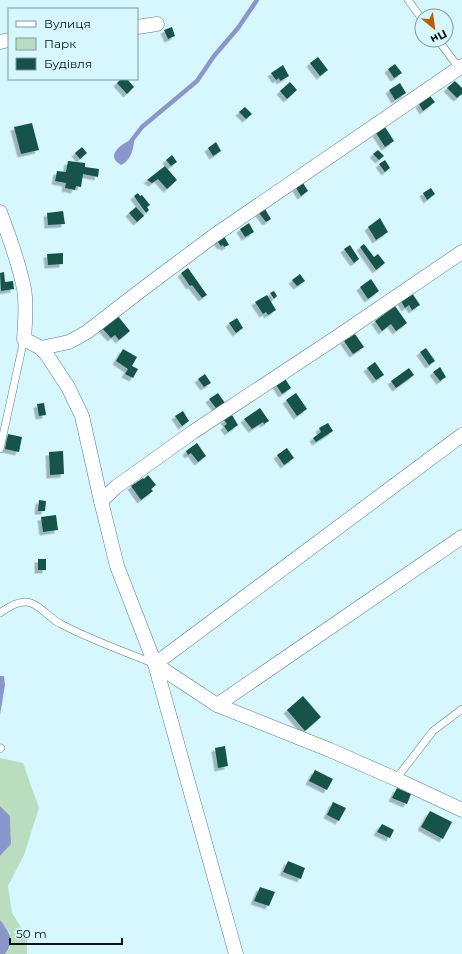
<svg xmlns="http://www.w3.org/2000/svg" width="462" height="954" font-family="Montserrat,sans-serif">
  <style>
    .green { fill: #baddbf }
    .water { fill: #8d96cb }
    .lines { fill: none; stroke-linecap: round; stroke-linejoin: round }
    .stream { stroke: #8d96cb; stroke-width: 4.5 }
    .building { fill: #155249; filter: url(#shadow) }
    .service-casing { stroke: #587d85; stroke-width: 8 }
    .minor-casing { stroke: #587d85; stroke-width: 15 }
    .service { stroke: #fff; stroke-width: 7 }
    .minor { stroke: #fff; stroke-width: 14 }
  </style>
  <defs>
    <filter id="shadow"><feDropShadow dx="-3.5" dy="3.5" stdDeviation="0" flood-color="#0004"/></filter>
  </defs>
  <rect width="100%" height="100%" fill="#d7f7ff"/>
  <path class="green" d="M 0,758 L 23,763 L 39,808 L 24,855 L 8,886 L 12,913 L 27,937 L 27,954 L 5,954 L 10,948 L 10,933 L 0,920 L 0,856 L 11,843 L 10,816 L 0,806 Z"/>
  <g class="water">
    <path d="M 132,139 L 134,142 C 133,151 130,161 121,165 C 104,155 122,144 132,139 Z"/>
    <path d="M 0,676 L 4,676 L 5,685 L 0,715 Z"/>
    <path d="M 0,806 L 10,816 L 11,844 L 0,856 Z"/>
    <path d="M 0,920 C 9,932 16,940 5,954 L 0,954 Z"/>
  </g>
  <g class="lines">
    <path class="stream" d="M 129,144 L 142,127 L 197,81 L 214,56 L 238,28 L 257,0"/>
  </g>
  <g class="building">
    <path d="M 172,27 L 175,36 L 168,39 L 164,30 Z"/>
    <path d="M 318,57 L 328,70 L 320,76 L 310,63 Z"/>
    <path d="M 395,64 L 402,73 L 394,78 L 388,69 Z"/>
    <path d="M 283,65 L 289,76 L 280,81 L 279,78 L 276,80 L 271,73 Z"/>
    <path d="M 121,79 L 127,79 L 134,87 L 127,94 L 117,83 Z"/>
    <path d="M 455,81 L 462,88 L 462,94 L 457,98 L 447,88 Z"/>
    <path d="M 290,82 L 297,90 L 287,99 L 280,91 Z"/>
    <path d="M 400,83 L 406,93 L 395,100 L 389,90 Z"/>
    <path d="M 430,96 L 435,102 L 423,111 L 419,104 Z"/>
    <path d="M 245,107 L 252,114 L 246,119 L 239,112 Z"/>
    <path d="M 32,123 L 39,150 L 21,154 L 14,127 Z"/>
    <path d="M 385,127 L 394,141 L 385,147 L 376,133 Z"/>
    <path d="M 216,142 L 221,151 L 213,156 L 208,148 Z"/>
    <path d="M 82,147 L 87,153 L 80,159 L 75,153 Z"/>
    <path d="M 378,150 L 384,156 L 379,160 L 373,154 Z"/>
    <path d="M 172,155 L 177,162 L 171,166 L 166,160 Z"/>
    <path d="M 385,160 L 390,168 L 385,172 L 379,164 Z"/>
    <path d="M 68,161 L 85,163 L 85,167 L 99,169 L 98,177 L 83,174 L 81,187 L 76,186 L 75,190 L 65,188 L 66,183 L 55,181 L 57,171 L 66,172 Z"/>
    <path d="M 165,166 L 177,180 L 167,189 L 158,179 L 152,183 L 147,180 Z"/>
    <path d="M 303,183 L 308,191 L 301,196 L 296,188 Z"/>
    <path d="M 431,188 L 435,194 L 427,200 L 423,193 Z"/>
    <path d="M 138,193 L 140,196 L 142,195 L 150,205 L 147,207 L 149,210 L 146,213 L 134,196 Z"/>
    <path d="M 136,207 L 144,216 L 137,222 L 129,213 Z"/>
    <path d="M 265,209 L 271,219 L 266,222 L 259,213 Z"/>
    <path d="M 63,211 L 65,224 L 48,225 L 47,213 Z"/>
    <path d="M 380,218 L 388,232 L 376,240 L 368,227 Z"/>
    <path d="M 249,223 L 254,232 L 245,237 L 240,229 Z"/>
    <path d="M 224,236 L 229,245 L 224,247 L 223,245 L 221,246 L 217,241 Z"/>
    <path d="M 364,244 L 374,257 L 378,254 L 385,263 L 376,270 L 360,247 Z"/>
    <path d="M 350,245 L 359,259 L 354,263 L 344,249 Z"/>
    <path d="M 63,253 L 63,264 L 48,265 L 47,254 Z"/>
    <path d="M 188,268 L 207,295 L 202,298 L 192,285 L 190,286 L 181,273 Z"/>
    <path d="M 4,272 L 5,282 L 13,281 L 14,289 L 1,291 L 0,273 Z"/>
    <path d="M 300,274 L 305,281 L 297,286 L 292,280 Z"/>
    <path d="M 371,279 L 379,291 L 368,299 L 360,287 Z"/>
    <path d="M 274,291 L 277,296 L 274,299 L 270,293 Z"/>
    <path d="M 412,293 L 420,305 L 412,310 L 409,305 L 405,308 L 401,301 Z"/>
    <path d="M 267,295 L 276,310 L 268,315 L 266,312 L 263,314 L 255,302 Z"/>
    <path d="M 395,306 L 407,323 L 396,331 L 391,324 L 382,331 L 375,321 Z"/>
    <path d="M 117,315 L 130,331 L 119,340 L 115,335 L 111,338 L 102,328 Z"/>
    <path d="M 237,318 L 243,328 L 236,333 L 229,323 Z"/>
    <path d="M 355,334 L 364,347 L 353,354 L 344,341 Z"/>
    <path d="M 426,348 L 435,361 L 429,365 L 420,352 Z"/>
    <path d="M 123,349 L 137,357 L 132,366 L 138,369 L 133,378 L 125,374 L 128,369 L 116,361 Z"/>
    <path d="M 375,362 L 384,375 L 376,380 L 367,368 Z"/>
    <path d="M 440,367 L 446,377 L 440,381 L 433,372 Z"/>
    <path d="M 409,368 L 414,375 L 396,388 L 391,381 Z"/>
    <path d="M 205,374 L 211,383 L 204,387 L 198,379 Z"/>
    <path d="M 284,377 L 291,388 L 282,394 L 275,383 Z"/>
    <path d="M 218,393 L 225,403 L 216,408 L 209,399 Z"/>
    <path d="M 296,393 L 307,409 L 297,416 L 286,400 Z"/>
    <path d="M 44,403 L 46,415 L 39,416 L 37,404 Z"/>
    <path d="M 260,408 L 269,421 L 264,424 L 263,422 L 252,429 L 244,419 Z"/>
    <path d="M 183,411 L 189,421 L 182,426 L 175,416 Z"/>
    <path d="M 232,415 L 238,425 L 228,432 L 224,426 L 227,424 L 224,420 Z"/>
    <path d="M 328,423 L 333,431 L 316,442 L 313,438 L 321,432 L 319,428 Z"/>
    <path d="M 8,434 L 22,437 L 19,452 L 5,449 Z"/>
    <path d="M 197,443 L 206,456 L 198,462 L 191,453 L 188,455 L 186,451 Z"/>
    <path d="M 287,448 L 294,458 L 284,465 L 277,455 Z"/>
    <path d="M 63,451 L 64,474 L 50,475 L 49,452 Z"/>
    <path d="M 148,475 L 156,485 L 151,489 L 153,491 L 141,500 L 131,486 L 143,478 L 144,479 Z"/>
    <path d="M 39,500 L 46,501 L 45,511 L 38,511 Z"/>
    <path d="M 56,515 L 58,530 L 43,532 L 41,517 Z"/>
    <rect x="38" y="559" width="8" height="11"/>
    <path d="M 303,696 L 321,717 L 305,731 L 287,710 Z"/>
    <path d="M 225,746 L 228,766 L 218,768 L 215,748 Z"/>
    <path d="M 315,770 L 333,779 L 327,790 L 309,781 Z"/>
    <path d="M 397,788 L 411,794 L 407,804 L 392,798 Z"/>
    <path d="M 333,802 L 346,808 L 339,821 L 327,815 Z"/>
    <path d="M 430,811 L 452,822 L 443,839 L 421,827 Z"/>
    <path d="M 382,824 L 394,830 L 390,838 L 377,832 Z"/>
    <path d="M 288,861 L 305,868 L 301,879 L 283,872 Z"/>
    <path d="M 260,887 L 275,892 L 269,906 L 254,901 Z"/>
  </g>
  <g class="lines">
    <g class="service-casing">
      <g id="service">
        <path d="M 408,0 L 422,19"/>
        <path d="M 438,40 L 459,68"/>
        <path d="M 0,449 L 24,339"/>
        <path d="M 0,613 C 8,607 20,599 31,603 C 42,607 50,619 61,624 C 91,640 123,651 155,664"/>
        <path d="M 0,749 L 1,748"/>
        <path d="M 396,779 L 433,731 L 462,709"/>
      </g>
    </g>
    <g class="minor-casing">
      <g id="minor">
        <path d="M 137,27 L 157,24"/>
        <path d="M 0,42 L 9,40"/>
        <path d="M 0,212 C 9,237 19,262 24,289 C 27,305 25,323 24,339 L 41,348 L 47,355 L 68,387 L 82,416 L 101,501 L 117,566 L 155,664 L 236,954"/>
        <path d="M 41,348 L 69,342 L 87,332 L 144,288 L 215,235 L 462,66"/>
        <path d="M 462,435 L 155,664 L 217,705 L 330,750 L 396,779 L 462,810"/>
        <path d="M 101,501 L 116,487 L 193,432 L 334,339 L 462,252"/>
        <path d="M 217,705 L 462,537"/>
      </g>
    </g>
    <use href="#service" class="service"/>
    <use href="#minor" class="minor"/>
  </g>
  <rect x="8" y="8" width="130" height="72" fill="#d7f7ff" stroke="#829aa0"/>
  <rect x="16" y="21" width="20" height="6" fill="#ffffff" stroke="#829aa0"/>
  <text x="44" y="28" font-size="12" fill="#020f12">Вулиця</text>
  <rect x="16" y="38" width="20" height="12" fill="#baddbf" stroke="#829aa0"/>
  <text x="44" y="48" font-size="12" fill="#020f12">Парк</text>
  <rect x="16" y="58" width="20" height="12" fill="#155249" stroke="#829aa0"/>
  <text x="44" y="68" font-size="12" fill="#020f12">Будівля</text>
  <g transform="translate(434 28) rotate(151)"><circle r="19" fill="#d7f7ff" stroke="#829aa0"/>
  <path d="M0-3L7 15L0 10L-7 15Z" fill="#ba5f05"/>
  <text y="-6" font-size="11" font-weight="bold" text-anchor="middle" fill="#020f12">Пн</text>
  </g>
  <path d="M10 938v6h112v-6" fill="none" stroke="#020f12" stroke-width="2"/>
  <text x="16" y="938" font-size="12" fill="#020f12" stroke="#d7f7ff" stroke-width="3" paint-order="stroke">50 m</text>
</svg>
